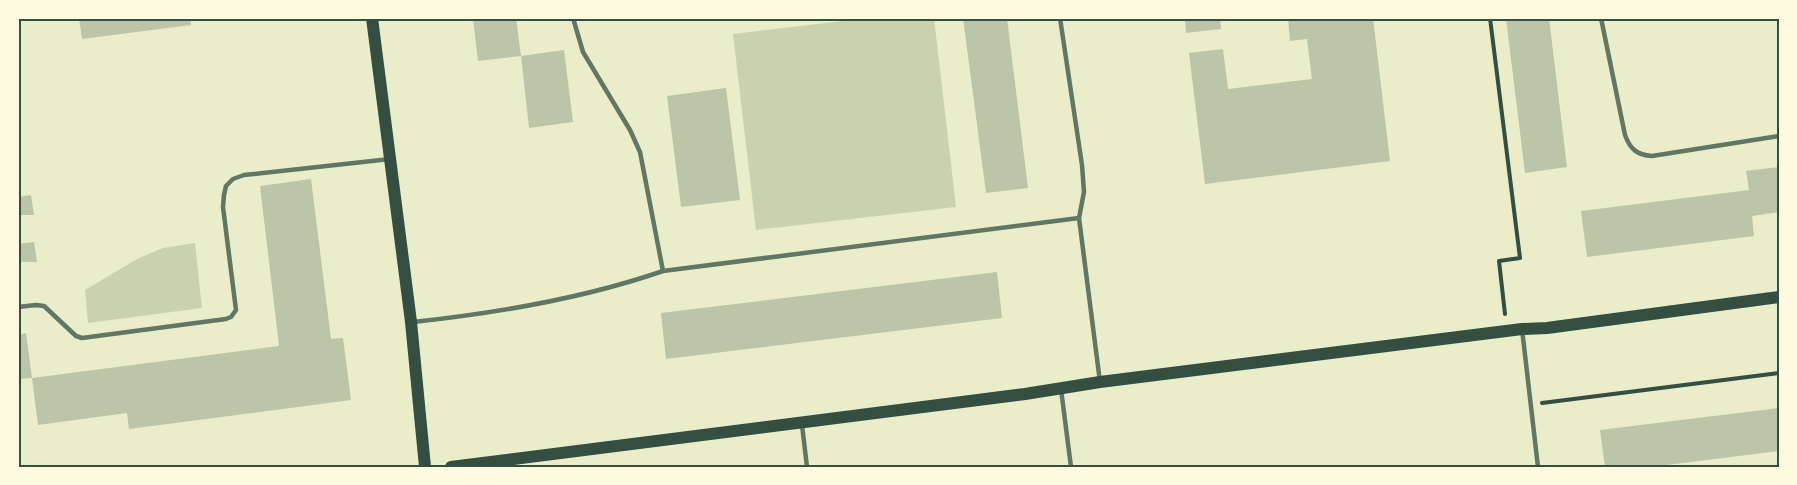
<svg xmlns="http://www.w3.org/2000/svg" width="1797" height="485" font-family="Merriweather,serif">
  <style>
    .green { fill: #cad2ad }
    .building { fill: #bcc5a7 }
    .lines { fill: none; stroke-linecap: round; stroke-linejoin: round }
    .path { stroke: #344e41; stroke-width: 4 }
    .service { stroke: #617663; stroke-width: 4.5 }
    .secondary { stroke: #344e41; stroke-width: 12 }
    .neatline { fill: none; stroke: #344e41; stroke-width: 2 }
  </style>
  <rect width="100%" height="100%" fill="#e9edc9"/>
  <g class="green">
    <path d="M 868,18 L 934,18 L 956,207 L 756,230 L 733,34 Z"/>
    <path d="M 195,243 L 202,308 L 88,323 L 85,290 L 137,259 L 163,248 Z"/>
  </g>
  <g class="building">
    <path d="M 79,18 L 190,18 L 191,25 L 82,39 Z"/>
    <path d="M 473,18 L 516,18 L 521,56 L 478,61 Z"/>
    <path d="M 963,18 L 1007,18 L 1028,188 L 986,193 Z"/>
    <path d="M 1185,18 L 1220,18 L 1221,29 L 1186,33 Z"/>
    <path d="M 1288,18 L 1373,18 L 1390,161 L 1205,184 L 1189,53 L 1223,49 L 1228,89 L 1312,79 L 1307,39 L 1290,41 Z"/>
    <path d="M 1506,18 L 1549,18 L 1567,167 L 1525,173 Z"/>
    <path d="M 564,50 L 573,122 L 529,128 L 521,56 Z"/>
    <path d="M 726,88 L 740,200 L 681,207 L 667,96 Z"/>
    <path d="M 1779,167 L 1779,212 L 1752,216 L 1754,236 L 1587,257 L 1581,211 L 1749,190 L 1746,171 Z"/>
    <path d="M 311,179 L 331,339 L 343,338 L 351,400 L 129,429 L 127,413 L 38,425 L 32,378 L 279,346 L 260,186 Z"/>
    <path d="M 31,195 L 34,215 L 18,215 L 18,197 Z"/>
    <path d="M 34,242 L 37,262 L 18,262 L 18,244 Z"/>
    <path d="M 997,272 L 1002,318 L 666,359 L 661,313 Z"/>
    <path d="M 26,333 L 32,378 L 18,379 L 18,335 Z"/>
    <path d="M 1779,408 L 1779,451 L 1651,467 L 1605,467 L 1600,430 Z"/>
  </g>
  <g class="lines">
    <g class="path">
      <path d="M 1490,18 L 1520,258 L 1499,261 L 1505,314"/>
      <path d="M 1542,403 L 1779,373"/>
    </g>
    <g class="service">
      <path d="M 573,18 L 583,52 L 630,130 L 640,152 L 663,271"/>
      <path d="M 1060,18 L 1082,165 L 1084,192 L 1079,218 L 1100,382"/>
      <path d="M 1601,18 L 1625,135 C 1630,149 1637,155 1652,156 L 1779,136"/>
      <path d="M 18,307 L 36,305 L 44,306 L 76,336 L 82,338 L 226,319 L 231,317 L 236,310 L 223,207 L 224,195 L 226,186 L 233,179 L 244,175 L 390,159"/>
      <path d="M 413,322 C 498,313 582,299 663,271 L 1079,218"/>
      <path d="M 1522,329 L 1538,467"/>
      <path d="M 1061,389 L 1071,467"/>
      <path d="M 802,425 L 807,467"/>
    </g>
    <g class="secondary">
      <path d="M 372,18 L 411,322 L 425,467"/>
      <path d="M 451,467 L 1025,394 L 1100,382 L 1522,329 L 1547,328 L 1779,297"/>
    </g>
  </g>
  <rect width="1797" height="485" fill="none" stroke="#fefae0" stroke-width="39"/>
  <rect x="20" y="20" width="1758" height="446" class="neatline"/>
</svg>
